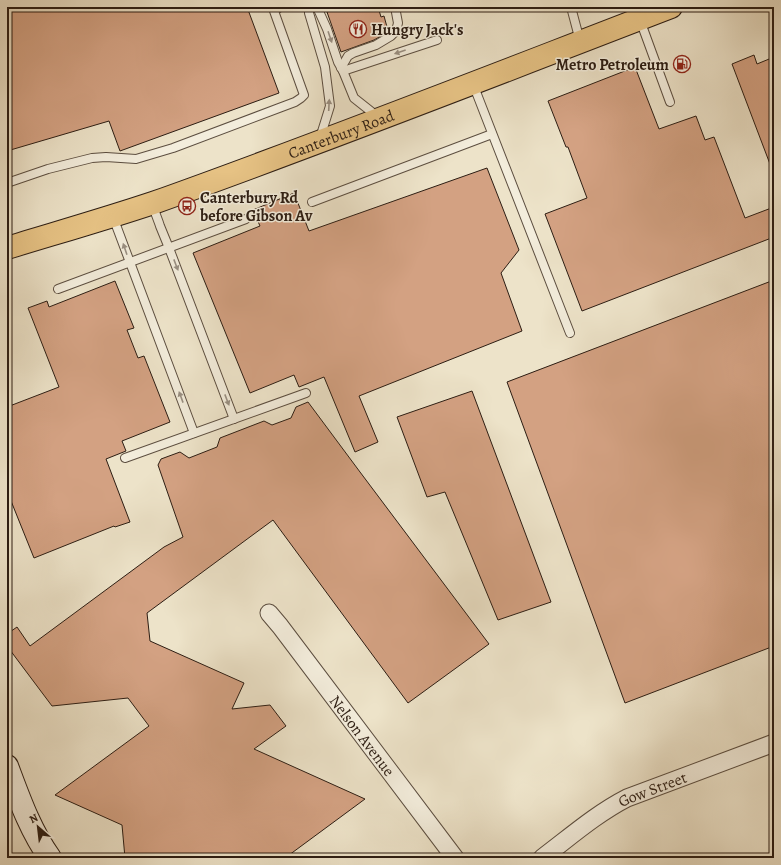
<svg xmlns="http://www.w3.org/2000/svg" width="781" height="865" font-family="Alegreya,serif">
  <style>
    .building { fill: #d3a182; stroke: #2c1d13 }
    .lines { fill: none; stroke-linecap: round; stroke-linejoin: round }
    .lane-casing { stroke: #5c4e40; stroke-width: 10 }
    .street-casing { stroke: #5c4e40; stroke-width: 19 }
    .secondary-casing { stroke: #2c1d13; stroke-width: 24 }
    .highway-casing { stroke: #2c1d13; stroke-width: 24 }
    .lane { stroke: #f3eddc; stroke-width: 8 }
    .street { stroke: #f3eddc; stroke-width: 17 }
    .secondary { stroke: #f3eddc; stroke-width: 22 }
    .highway { stroke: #e6c284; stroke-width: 22 }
    .oneway { fill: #998f82 }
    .labels { text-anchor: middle; stroke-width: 3; stroke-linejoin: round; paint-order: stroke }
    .poi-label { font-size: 16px; font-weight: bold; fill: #2c1d13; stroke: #f3eddc; text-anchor: start }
    .street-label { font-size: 16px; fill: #2c1d13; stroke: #f3eddc }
  </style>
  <rect width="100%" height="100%" fill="#ede3c9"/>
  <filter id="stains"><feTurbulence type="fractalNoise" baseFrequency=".005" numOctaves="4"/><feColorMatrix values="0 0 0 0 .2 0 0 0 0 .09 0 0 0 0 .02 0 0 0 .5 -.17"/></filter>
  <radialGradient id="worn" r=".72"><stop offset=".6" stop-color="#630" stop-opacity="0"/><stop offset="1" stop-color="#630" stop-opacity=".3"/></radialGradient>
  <g class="building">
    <path d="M 7,7 L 247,7 L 279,93 L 120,151 L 109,121 L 7,151 Z"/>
    <path d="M 342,7 L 378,7 L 381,17 L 384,16 L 387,27 L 379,30 L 381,36 L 374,40 L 341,52 L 327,12 Z"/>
    <path d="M 754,55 L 757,64 L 774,57 L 774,172 L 773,172 L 732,64 Z"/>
    <path d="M 635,67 L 659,129 L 696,116 L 705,140 L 714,137 L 745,218 L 774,207 L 774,237 L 582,311 L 545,214 L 587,198 L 568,147 L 566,147 L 548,101 Z"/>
    <path d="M 487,168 L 519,250 L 501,273 L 522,331 L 359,396 L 378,442 L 355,452 L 324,377 L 299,387 L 294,375 L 250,393 L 193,253 L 260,226 L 253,210 L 294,193 L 309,231 Z"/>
    <path d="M 774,280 L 774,646 L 625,703 L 507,382 Z"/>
    <path d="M 115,281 L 134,328 L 127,330 L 138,358 L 144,356 L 170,422 L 122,441 L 126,451 L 106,459 L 130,522 L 115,527 L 114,526 L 34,558 L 7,491 L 7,407 L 59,387 L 28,308 L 47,301 L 49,307 Z"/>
    <path d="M 472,391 L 551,602 L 498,620 L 445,492 L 427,497 L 397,417 Z"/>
    <path d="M 308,402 L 360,472 L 489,644 L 408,703 L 273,520 L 147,613 L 150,641 L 244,683 L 232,709 L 270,705 L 286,726 L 254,749 L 365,799 L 285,858 L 125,858 L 122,825 L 55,795 L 149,726 L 128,698 L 52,706 L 7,646 L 7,634 L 17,627 L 30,646 L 164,547 L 183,537 L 158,465 L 161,459 L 180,452 L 189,458 L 217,447 L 220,438 L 264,421 L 272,425 L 291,418 L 296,407 Z"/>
  </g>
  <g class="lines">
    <g class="lane-casing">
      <g id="lane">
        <path d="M 309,7 L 309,13 L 325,67 L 330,106 L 320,138"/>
        <path d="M 317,7 L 327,29 L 338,62 L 343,71 L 354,98 L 378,117"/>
        <path d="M 571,7 L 580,41"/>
        <path d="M 640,20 L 670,102"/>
        <path d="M 341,68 L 348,56 L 353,53 L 376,45 L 391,36 L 396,31 L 398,23 L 395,7"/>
        <path d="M 343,71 L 437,40"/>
        <path d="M 473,84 L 570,333"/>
        <path d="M 7,183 L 48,169 L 92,158 L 106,157 L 136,159 L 173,148 L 279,108 L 295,102 L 301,98 L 304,95 L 274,11 L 280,7"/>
        <path d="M 312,202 L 492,134"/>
        <path d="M 152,204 L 159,223 L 160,226 L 169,248 L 234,419"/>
        <path d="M 113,217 L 194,433"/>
        <path d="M 58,289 L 246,219"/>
        <path d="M 125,458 L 306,393"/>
      </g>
    </g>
    <g class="street-casing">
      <g id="street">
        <path id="s1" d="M 269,613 L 280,626 L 455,858"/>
        <path id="s2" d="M 542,858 C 570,837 596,814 627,798 L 774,743"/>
      </g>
    </g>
    <g class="secondary-casing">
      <path id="secondary" d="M 7,766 C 19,798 30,830 50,858"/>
    </g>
    <g class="highway-casing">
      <g id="highway">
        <path id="s3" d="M 7,248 C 56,233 105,219 153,203 C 327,141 499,73 671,7"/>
      </g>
    </g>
    <use href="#lane" class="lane"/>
    <use href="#street" class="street"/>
    <use href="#secondary" class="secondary"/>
    <use href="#highway" class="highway"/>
  </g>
  <defs><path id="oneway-solid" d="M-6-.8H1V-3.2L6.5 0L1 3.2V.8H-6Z"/></defs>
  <g class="oneway">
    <use href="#oneway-solid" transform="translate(330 37) rotate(71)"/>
    <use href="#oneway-solid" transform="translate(400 52) rotate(161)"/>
    <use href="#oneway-solid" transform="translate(329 105) rotate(-87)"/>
    <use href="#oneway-solid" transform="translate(125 249) rotate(-109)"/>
    <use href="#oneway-solid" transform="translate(176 265) rotate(69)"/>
    <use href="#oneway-solid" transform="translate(181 397) rotate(-110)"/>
    <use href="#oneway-solid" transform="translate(227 400) rotate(69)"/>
  </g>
  <defs>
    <g id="restaurant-ring" transform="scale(0.9)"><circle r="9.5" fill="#f3eddc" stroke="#8f2418" stroke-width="1.5"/><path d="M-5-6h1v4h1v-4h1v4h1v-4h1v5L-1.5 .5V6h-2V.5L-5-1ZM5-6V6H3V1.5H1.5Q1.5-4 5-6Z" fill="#8f2418"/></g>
    <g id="fuel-ring" transform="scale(0.9)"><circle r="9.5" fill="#f3eddc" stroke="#8f2418" stroke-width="1.5"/><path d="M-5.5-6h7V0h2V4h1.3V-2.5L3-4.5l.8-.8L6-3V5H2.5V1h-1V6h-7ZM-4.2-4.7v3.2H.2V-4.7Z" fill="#8f2418"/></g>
    <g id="bus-ring" transform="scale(0.9)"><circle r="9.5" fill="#f3eddc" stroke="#8f2418" stroke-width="1.5"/><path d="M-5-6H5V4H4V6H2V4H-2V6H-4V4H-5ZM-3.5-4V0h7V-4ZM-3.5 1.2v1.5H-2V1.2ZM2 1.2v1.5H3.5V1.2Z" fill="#8f2418"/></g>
  </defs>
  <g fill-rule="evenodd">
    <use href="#restaurant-ring" x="358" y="29"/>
    <use href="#fuel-ring" x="682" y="64"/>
    <use href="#bus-ring" x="187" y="206"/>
  </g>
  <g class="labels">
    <g class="poi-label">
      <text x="371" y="35">Hungry Jack's</text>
      <text x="669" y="70" text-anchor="end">Metro Petroleum</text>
      <text x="200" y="203">Canterbury Rd<tspan x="200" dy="18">before Gibson Av</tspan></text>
    </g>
    <g class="street-label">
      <text dy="6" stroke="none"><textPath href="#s3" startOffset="353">Canterbury Road</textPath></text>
      <text dy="6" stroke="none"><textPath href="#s1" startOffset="154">Nelson Avenue</textPath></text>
      <text dy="6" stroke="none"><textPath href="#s2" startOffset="131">Gow Street</textPath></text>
    </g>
  </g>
  <rect width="781" height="865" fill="none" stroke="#ede3c9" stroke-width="24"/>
  <rect x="8" y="8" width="765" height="849" fill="none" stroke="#2c1d13" stroke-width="2"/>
  <rect x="12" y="12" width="757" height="841" fill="none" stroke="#2c1d13"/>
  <g transform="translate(38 827) rotate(332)" stroke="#f3eddc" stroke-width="3" paint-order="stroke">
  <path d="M0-3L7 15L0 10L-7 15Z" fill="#2c1d13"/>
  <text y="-6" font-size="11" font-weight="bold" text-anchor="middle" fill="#2c1d13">N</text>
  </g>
  <rect width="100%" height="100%" filter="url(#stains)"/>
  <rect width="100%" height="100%" fill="url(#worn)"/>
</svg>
